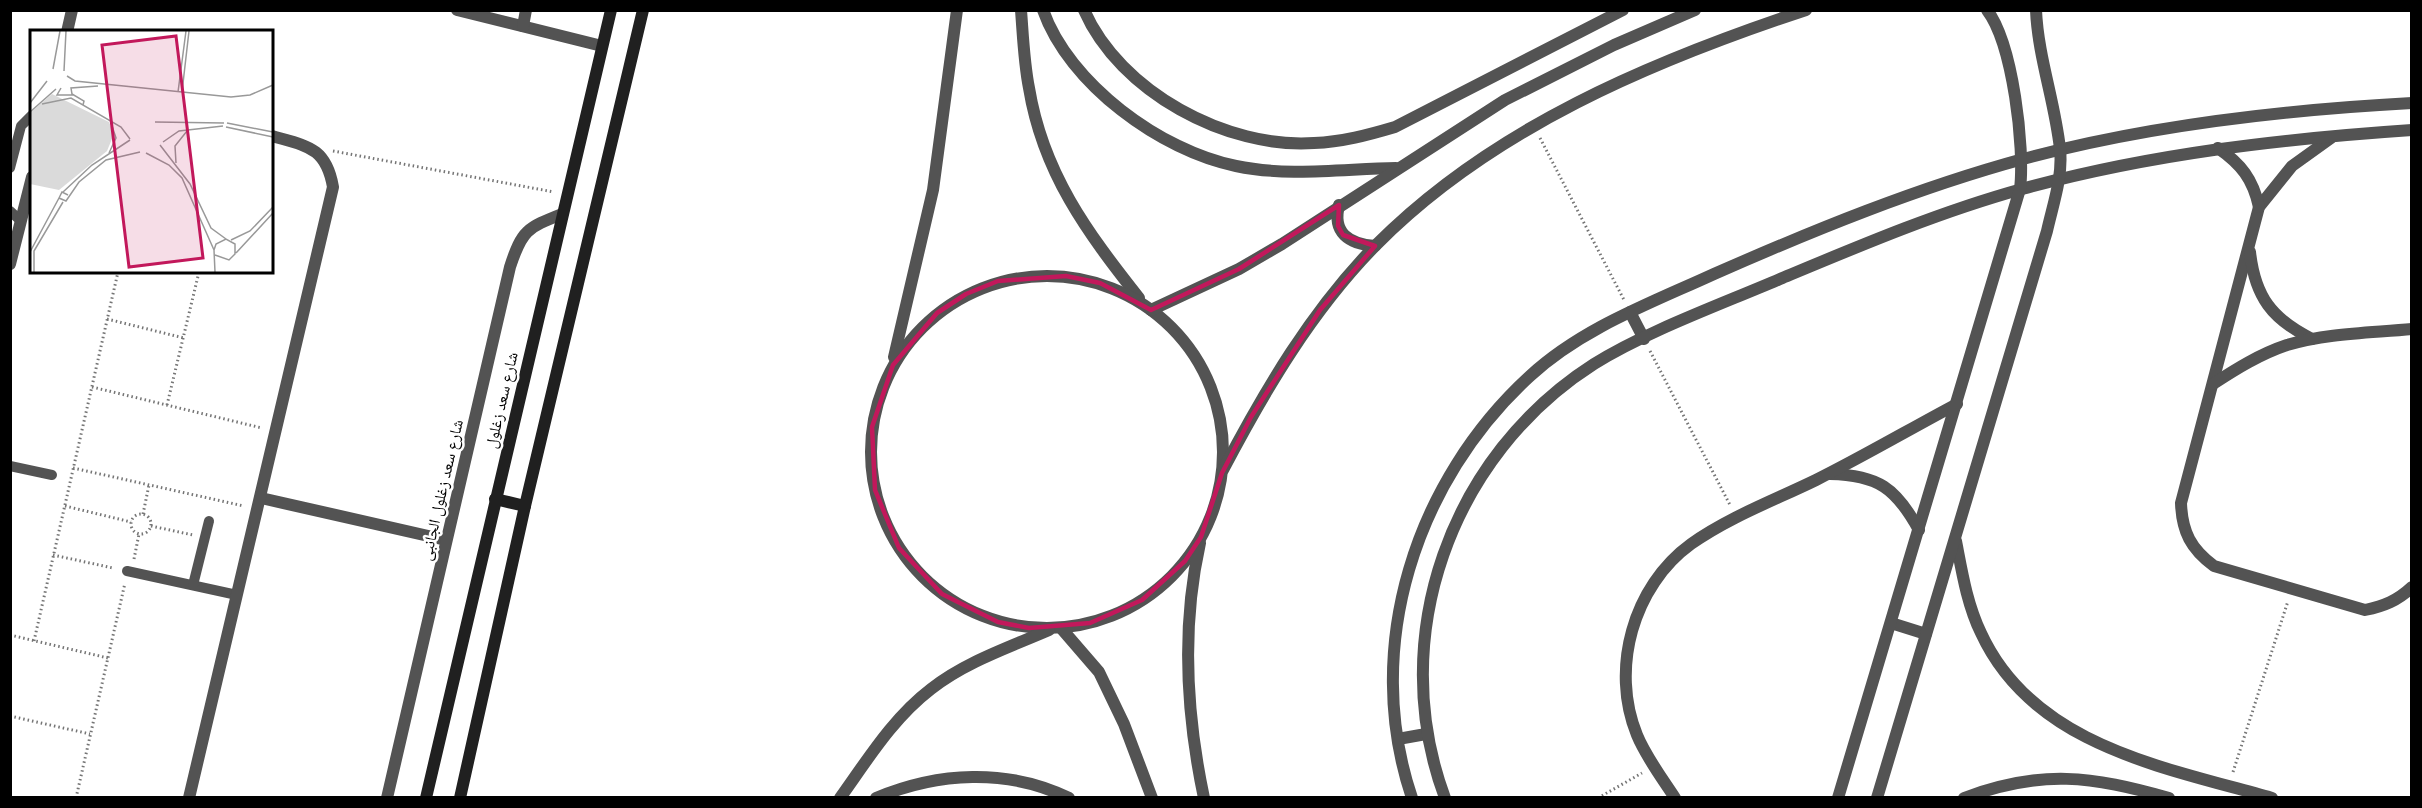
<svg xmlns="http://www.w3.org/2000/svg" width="2422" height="808" font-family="Figtree,'Noto Naskh Arabic',sans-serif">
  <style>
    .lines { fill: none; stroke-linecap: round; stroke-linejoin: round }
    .path { stroke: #757575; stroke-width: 3; stroke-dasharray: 1.5 3; stroke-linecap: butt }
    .service { stroke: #535353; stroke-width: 10 }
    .minor { stroke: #535353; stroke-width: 12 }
    .tertiary { stroke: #535353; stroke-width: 12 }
    .secondary { stroke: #202020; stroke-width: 12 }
    .marked { fill: none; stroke: #c2185b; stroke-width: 4.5; stroke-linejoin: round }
    .labels { text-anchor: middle; stroke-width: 5; stroke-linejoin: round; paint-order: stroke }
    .street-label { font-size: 16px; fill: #000; stroke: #fff }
    .inset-road { fill: none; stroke: #999; stroke-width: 1.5 }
    .view { fill: #c2185b; fill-opacity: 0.15; stroke: #c2185b; stroke-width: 3 }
    .inset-edge { fill: none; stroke: #000; stroke-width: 3 }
  </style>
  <rect width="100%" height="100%" fill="#fff"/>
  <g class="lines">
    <g class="path">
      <path d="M 1540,138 L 1624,300"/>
      <path d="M 333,151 L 554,192"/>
      <path d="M 107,319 L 184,338"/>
      <path d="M 1650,351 L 1730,505"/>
      <path d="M 92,387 L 262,428"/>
      <path d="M 167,405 L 199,272"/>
      <path d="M 73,468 L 244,506"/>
      <path d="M 65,506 L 131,522"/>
      <path d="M 143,514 L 149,485"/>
      <circle cx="141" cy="524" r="10"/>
      <path d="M 151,526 L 193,535"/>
      <path d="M 53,555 L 113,568"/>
      <path d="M 134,559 L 139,534"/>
      <path d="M 10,635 L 108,658"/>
      <path d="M 34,641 L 118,272"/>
      <path d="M 10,716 L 90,734"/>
      <path d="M 2233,772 L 2288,601"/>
      <path d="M 76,798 L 125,583"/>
      <path d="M 1598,798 L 1642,773"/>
    </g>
    <g class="service">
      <path d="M 10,168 L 21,126 L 32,115"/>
      <path d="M 10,211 L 21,221"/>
      <path d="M 10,466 L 52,475"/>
      <path d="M 127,571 L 237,595"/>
      <path d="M 193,585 L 209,521"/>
    </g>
    <g class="minor">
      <path d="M 1084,10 C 1120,92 1227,149 1314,143 C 1342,142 1368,135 1395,127 L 1623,10"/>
      <path d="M 67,32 L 72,10"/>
      <path d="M 2331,138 L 2292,166 L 2259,207 L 2181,503 C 2182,532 2191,549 2214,566 L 2365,610 C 2384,606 2397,601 2412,587"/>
      <path d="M 2218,148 C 2241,164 2253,179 2259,207"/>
      <path d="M 2250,252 C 2255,297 2272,319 2312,339"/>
      <path d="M 10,264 L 32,177"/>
      <path d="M 1630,312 L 1644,339"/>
      <path d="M 2213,384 C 2236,369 2260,354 2287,345 C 2327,333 2370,333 2412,329"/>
      <path d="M 1830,474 C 1878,475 1896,488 1919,530"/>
      <path d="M 261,498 L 446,540"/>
      <path d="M 1956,541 C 1962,572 1967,604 1981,633 C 2033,746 2164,767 2272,798"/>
      <path d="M 1891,623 L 1926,634"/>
      <path d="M 1398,739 L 1426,734"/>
      <path d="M 189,798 L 333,187 C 326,147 307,146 272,136"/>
      <path d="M 387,798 L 510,267 C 522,230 527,228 562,214"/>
      <path d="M 1412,798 C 1361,647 1416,480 1530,376 C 1582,328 1651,303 1714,274 C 1814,230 1917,188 2023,159 C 2149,125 2281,110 2412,103"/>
      <path d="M 1445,798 C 1385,637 1451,455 1594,364 C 1647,331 1722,304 1780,279 C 1859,246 1939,212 2022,189 C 2150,154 2279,139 2412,130"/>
      <path d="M 1675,798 C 1662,778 1646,757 1637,735 C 1610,669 1633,586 1691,544 C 1729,517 1775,500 1816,480 C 1864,456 1910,429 1957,404"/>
      <path d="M 1838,798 L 2020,189 C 2025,148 2013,44 1987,10"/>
      <path d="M 1877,798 L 2047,231 C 2053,204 2063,177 2060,149 C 2055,102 2038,57 2036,10"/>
      <path d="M 1964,798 C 2042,769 2091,776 2169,798"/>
    </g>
    <g class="tertiary">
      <path d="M 457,10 L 602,46"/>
      <path d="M 1021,10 C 1023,36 1024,63 1029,88 C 1043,173 1087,232 1139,298"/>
      <path d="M 1043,10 C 1069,84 1161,151 1236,166 C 1288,177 1343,169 1396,168"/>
      <path d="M 523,26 L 526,10"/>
      <path d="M 1339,205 C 1332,233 1349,244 1375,246"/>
      <circle cx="1047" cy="452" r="176"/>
      <path d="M 1151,310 L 1239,269 L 1282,244 L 1505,100 L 1614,45 L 1695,10"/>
      <path d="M 894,357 L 933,190 L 957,10"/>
      <path d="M 1223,470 C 1265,390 1312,310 1376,245 C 1492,128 1652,61 1806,10"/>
      <path d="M 1200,543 C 1181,628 1186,713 1204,798"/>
      <path d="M 1061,628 L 1099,672 L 1124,724 L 1152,798"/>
      <path d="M 840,798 C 868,759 893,718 931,689 C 965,662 1010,647 1049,630"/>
      <path d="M 876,798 C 938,772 1007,768 1069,798"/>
    </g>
    <g class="secondary">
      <path d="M 495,499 L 525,506"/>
      <path d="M 426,798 L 611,10"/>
      <path d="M 460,798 L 525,506 L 643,10"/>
    </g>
  </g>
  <path class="marked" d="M 1339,205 L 1338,226 L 1343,235 L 1375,246 L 1320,310 L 1251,417 L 1222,473 L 1201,537 L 1185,561 L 1142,600 L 1090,623 L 1029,628 L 998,622 L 942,594 L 899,548 L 875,490 L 872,427 L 893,365 L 937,313 L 966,294 L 998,281 L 1066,276 L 1100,283 L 1151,310 L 1239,269 Z"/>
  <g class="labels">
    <g class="street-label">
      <text transform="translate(501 400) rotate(-77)" y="6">شارع سعد زغلول</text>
      <text transform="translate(441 490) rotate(-77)" y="6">شارع سعد زغلول الجانبى</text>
    </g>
  </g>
  <g transform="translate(30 30)">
    <rect width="243" height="243" fill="#fff"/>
    <path d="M 22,64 L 79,92 L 84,104 L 77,121 L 29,160 L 0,154 L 0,83 Z" fill="#dadada"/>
    <path class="inset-road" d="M 23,39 L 30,1M 34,41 L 36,1M 37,46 L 45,51 L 201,67 L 220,65 L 243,55M 31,58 L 27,65 L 44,65M 148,62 L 156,1M 152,62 L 159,1M 0,73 L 17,51M 12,74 L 41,68 L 91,97 L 100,109M 53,75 L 54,71 L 42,64 L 41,58 L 68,56M 0,82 L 26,59M 125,92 L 194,93M 197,93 L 243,102M 196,97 L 243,107M 133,112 L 149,101 L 193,96M 130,115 L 160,154 L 181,198 L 196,209M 79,123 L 86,108 L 81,93M 116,123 L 139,135 L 152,148 L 184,220M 146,133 L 145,116 L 157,101M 33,162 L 62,135 L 100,110M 38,165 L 32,162 L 29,168 L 36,171 L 49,152 L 76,130 L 110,122M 201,210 L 220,201 L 243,177M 0,222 L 29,168M 206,223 L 243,183M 4,242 L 4,221 L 33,172M 185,242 L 184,220 L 186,214 L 196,209 L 205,214 L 205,224 L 199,230 L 185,225"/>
    <path class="view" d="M 146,6 L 173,228 L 99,237 L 72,15 Z"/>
    <rect width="243" height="243" class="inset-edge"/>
  </g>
  <rect width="2422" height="808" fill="none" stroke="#000000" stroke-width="24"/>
</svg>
